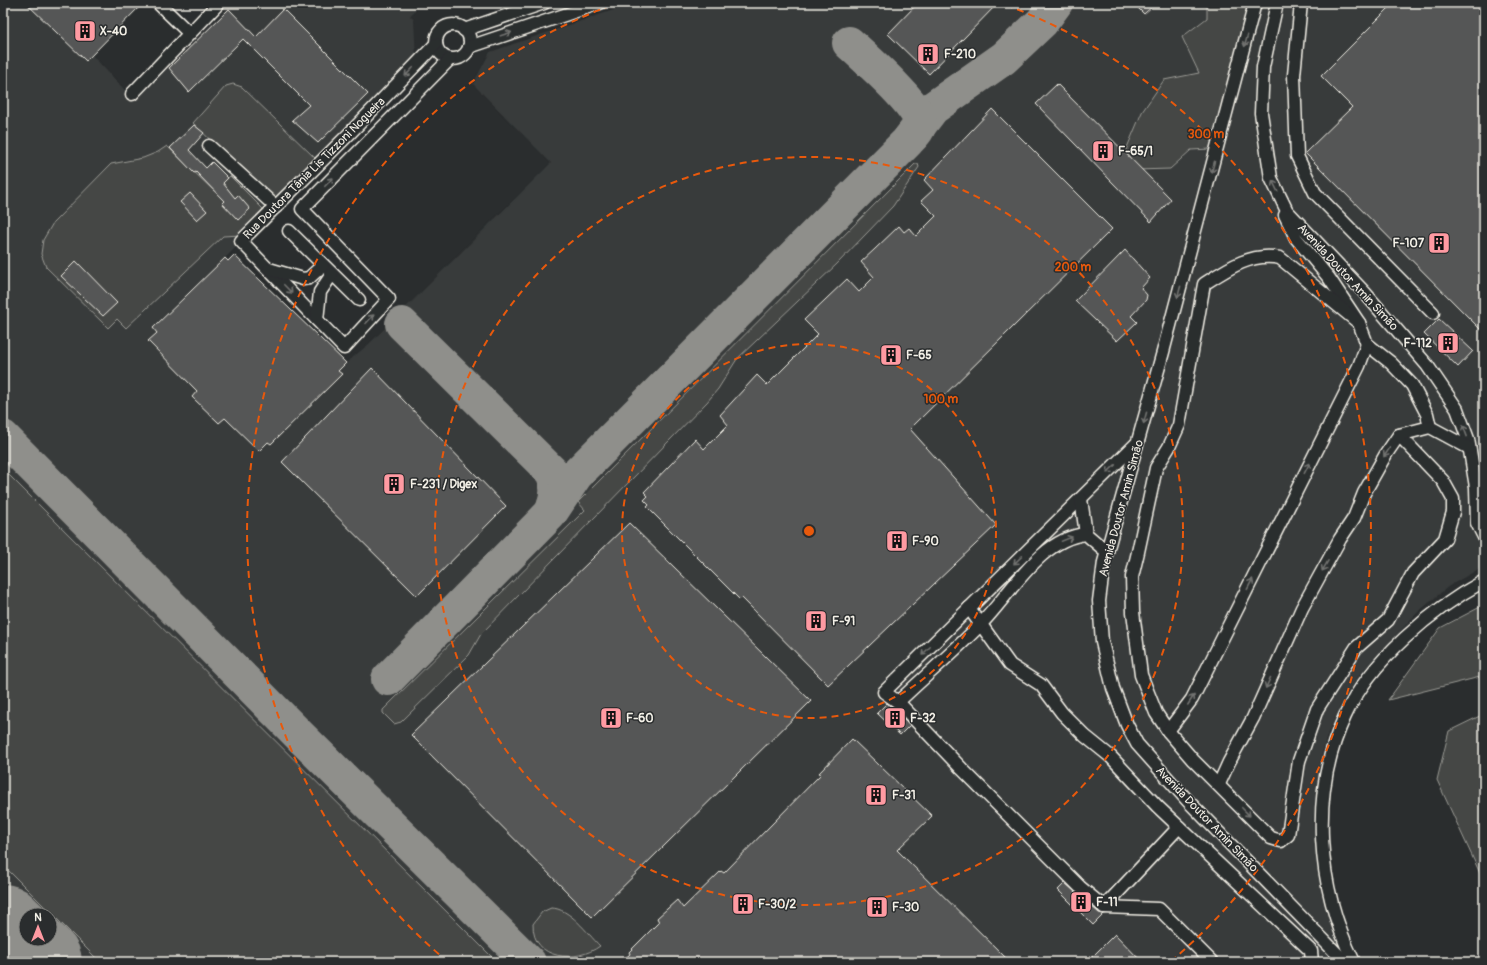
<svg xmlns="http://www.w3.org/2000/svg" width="1487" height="965" font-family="Pangolin,sans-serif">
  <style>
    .built { fill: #373a3a; fill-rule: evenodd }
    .green { fill: #444645; stroke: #9c9c96 }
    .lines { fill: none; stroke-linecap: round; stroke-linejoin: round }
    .taxiway { stroke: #8f8f8b; stroke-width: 34 }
    .runway { stroke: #8f8f8b; stroke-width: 84 }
    .building { fill: #555756; stroke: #f4f1e8 }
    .minor-casing { stroke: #f4f1e8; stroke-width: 15 }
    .minor { stroke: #2a2d2e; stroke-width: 12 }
    .oneway { stroke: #71726f }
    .ring { fill: none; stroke: #e8590c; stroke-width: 2; stroke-dasharray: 7 5 }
    .labels { text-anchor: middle; stroke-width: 3; stroke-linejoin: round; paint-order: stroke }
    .poi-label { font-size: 12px; font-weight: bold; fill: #f4f1e8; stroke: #2a2d2e; text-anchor: start }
    .street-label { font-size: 12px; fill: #f4f1e8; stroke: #2a2d2e }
    .centre { fill: #e8590c; stroke: #2a2d2e; stroke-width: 2 }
    .ring-label { font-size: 12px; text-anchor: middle; font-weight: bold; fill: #e8590c; stroke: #2a2d2e; stroke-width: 3; stroke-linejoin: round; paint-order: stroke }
  </style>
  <rect width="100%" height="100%" fill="#2a2d2e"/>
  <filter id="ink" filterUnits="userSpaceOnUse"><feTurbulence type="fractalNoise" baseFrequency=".025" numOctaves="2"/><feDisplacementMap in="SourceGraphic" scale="8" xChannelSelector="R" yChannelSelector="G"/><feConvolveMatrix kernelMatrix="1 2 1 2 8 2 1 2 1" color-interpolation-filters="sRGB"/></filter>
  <g filter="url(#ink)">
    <path class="built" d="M 3,3 L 134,3 L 139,8 L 92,55 L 135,101 L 229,7 L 226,3 L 413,3 L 418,7 L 410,16 L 414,20 L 416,58 L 266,208 L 238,245 L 225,258 L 228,261 L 234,255 L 346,363 L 370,343 L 551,163 L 473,84 L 490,52 L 634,3 L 1484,3 L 1484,566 L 1449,586 L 1418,612 L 1361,673 L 1343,701 L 1327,736 L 1322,754 L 1313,821 L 1320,883 L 1334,929 L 1348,962 L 3,962 ZM 26,915 L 50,915 L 50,939 L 26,939 Z"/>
    <g class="green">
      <path d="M 1207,3 L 1245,3 L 1249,9 L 1210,149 L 1191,150 L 1170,169 L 1136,170 L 1126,150 L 1142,112 L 1164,80 L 1199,73 L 1182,37 L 1207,18 Z"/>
      <path d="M 233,84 L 242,87 L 316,159 L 274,202 L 193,123 L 226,86 Z"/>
      <path d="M 167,146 L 214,191 L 230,176 L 263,209 L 262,214 L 241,235 L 223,236 L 126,328 L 117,319 L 108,328 L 46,267 L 41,254 L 43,240 L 53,223 L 111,164 L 143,158 L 158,152 Z"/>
      <path d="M 915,164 L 918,164 L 919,167 L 893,206 L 837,264 L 737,359 L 718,389 L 707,402 L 481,634 L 469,655 L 401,722 L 394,724 L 383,713 L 383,710 L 585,510 L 578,502 Z"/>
      <path d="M 3,469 L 497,962 L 100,962 L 3,865 Z"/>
      <path d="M 1484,605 L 1484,676 L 1388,700 L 1440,628 Z"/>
      <path d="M 1484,714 L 1484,882 L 1437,780 L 1449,731 Z"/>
      <path d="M 551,908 C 570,908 587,933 600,946 C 577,963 532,961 533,924 L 542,912 Z"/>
    </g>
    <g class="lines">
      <g class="taxiway">
        <path d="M 910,138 L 933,108 L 1004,58 L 1042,22 L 1056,3"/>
        <path d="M 402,324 L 552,472 C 557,484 558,494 553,507"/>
        <path d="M 3,437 L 300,736 L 529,962"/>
        <path d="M 388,679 L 550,514 L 576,475 L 907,142 C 912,136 920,130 920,122 C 921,107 862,55 849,43"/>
      </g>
      <path class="runway" d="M 3,926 L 40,962"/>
    </g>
    <g class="building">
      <path d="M 26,3 L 143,3 L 86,61 Z"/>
      <path d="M 918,3 L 998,3 L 929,74 L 888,34 Z"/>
      <path d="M 1133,3 L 1156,3 L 1144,14 Z"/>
      <path d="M 1394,3 L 1484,3 L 1484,333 L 1305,153 L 1352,107 L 1321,76 Z"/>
      <path d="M 229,9 L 256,37 L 283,9 L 368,94 L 318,143 L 292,120 L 309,105 L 243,39 L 189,92 L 169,68 Z"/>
      <path d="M 1057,84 L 1171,199 L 1151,222 L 1036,104 Z"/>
      <path d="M 992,109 L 1112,229 L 910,429 L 996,525 L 828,685 L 742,598 L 740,600 L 647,507 L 649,505 L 644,500 L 648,496 L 644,492 L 695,439 L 704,449 L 728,425 L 720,415 L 757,375 L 767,385 L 818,334 L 804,320 L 847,279 L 859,292 L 874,277 L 861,262 L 875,249 L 899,226 L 904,232 L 909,228 L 916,236 L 936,216 L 921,201 L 933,190 L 924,180 Z"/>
      <path d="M 194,125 L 204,133 L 189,150 L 206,168 L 212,162 L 228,178 L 223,183 L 235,198 L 238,195 L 250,209 L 238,220 L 222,203 L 224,201 L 196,172 L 194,173 L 170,148 Z"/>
      <path d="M 190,193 L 207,211 L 197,220 L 180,202 Z"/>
      <path d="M 1125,250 L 1150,278 L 1141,288 L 1147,295 L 1146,300 L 1131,316 L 1137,322 L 1117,341 L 1075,301 Z"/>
      <path d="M 234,255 L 346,363 L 338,371 L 342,374 L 271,444 L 268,442 L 259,451 L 225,418 L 219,423 L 192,397 L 197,391 L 148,341 L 157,333 L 153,328 L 225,258 L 228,261 Z"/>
      <path d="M 76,261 L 117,303 L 103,316 L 61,276 Z"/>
      <path d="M 1439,319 L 1473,351 L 1458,367 L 1424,334 Z"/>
      <path d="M 372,368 L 506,506 L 417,596 L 282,462 Z"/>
      <path d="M 629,523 L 811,701 L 592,917 L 411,735 Z"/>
      <path d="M 887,703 L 910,725 L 900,735 L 877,713 Z"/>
      <path d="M 852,739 L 932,816 L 897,850 L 1010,962 L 621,962 L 630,954 L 629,952 L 659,922 L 657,918 L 677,900 L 683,908 L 721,871 L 724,873 L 821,774 L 819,773 Z"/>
      <path d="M 1065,883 L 1099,913 L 1104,914 L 1093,925 L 1058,890 Z"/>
      <path d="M 1115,934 L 1142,962 L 1087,962 Z"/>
    </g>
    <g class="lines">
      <g class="minor-casing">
        <g id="minor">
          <path d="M 158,3 L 189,33"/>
          <path d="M 1255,3 L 1163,352 L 1104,562 L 1099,601 L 1102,642 L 1113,688 L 1127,725 L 1137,744 L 1188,801 L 1345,962"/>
          <path d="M 1277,3 L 1263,67 L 1261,113 L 1271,178 L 1287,211 L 1365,293 L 1427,365 L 1457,409 L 1468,439 L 1476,487 L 1477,523 L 1484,537"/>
          <path d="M 1301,3 L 1294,75 L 1297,156 L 1315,193 L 1433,313"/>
          <circle cx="453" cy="42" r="17"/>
          <path d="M 464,30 L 544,3"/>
          <path d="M 436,44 L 347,136 L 241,241 L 344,348 L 389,299 L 302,209 L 450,59"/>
          <path d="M 469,47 L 600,3"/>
          <path d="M 132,94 L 216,6"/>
          <path d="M 209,146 L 276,207"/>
          <path d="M 1285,215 L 1296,238 L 1329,278 L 1359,323 L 1367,344 L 1391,363 L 1412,385 L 1427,414 L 1430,427 L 1469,448"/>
          <path d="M 289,231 L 359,300"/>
          <path d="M 269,269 L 303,279 L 309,278 L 323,265"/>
          <path d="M 317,320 L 320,292 L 332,274"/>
          <path d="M 1359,323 L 1280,258 C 1251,252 1227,269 1204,284 L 1179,425 L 1169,447 L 1156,468 L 1138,552 L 1132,577 L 1133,612 L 1141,675 L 1156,713 L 1168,731 L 1193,760 L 1271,838 L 1281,841 L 1288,835 L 1299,761 L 1317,709 L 1356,648 L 1388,620 L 1413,573 L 1445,539 L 1453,512 L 1453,499 L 1443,481 L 1399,435"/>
          <path d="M 1138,442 L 884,692 L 898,702 L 962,769 L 1080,887 L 1104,907 L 1159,909 L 1212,962"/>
          <path d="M 1081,499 L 1086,534"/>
          <path d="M 969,608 L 1010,665 L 1041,685 L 1062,713 L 1085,736 L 1111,757 L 1158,807 L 1311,951 L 1312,962"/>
          <path d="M 898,702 C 925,676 954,652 980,625 C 1010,595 1040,538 1086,534 L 1107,552"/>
          <path d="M 1168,731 L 1192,699 L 1359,366 L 1367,344"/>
          <path d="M 1219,784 L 1229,762 L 1253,718 L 1302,608 L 1340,539 L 1354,518 L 1364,493 L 1386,454 L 1399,435 L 1430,427"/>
          <path d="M 1104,907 L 1179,827"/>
          <path d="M 1354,962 C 1317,887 1309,793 1345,716 C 1370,661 1432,609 1484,581"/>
        </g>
      </g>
      <use href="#minor" class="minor"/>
    </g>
    <defs><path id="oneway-shaft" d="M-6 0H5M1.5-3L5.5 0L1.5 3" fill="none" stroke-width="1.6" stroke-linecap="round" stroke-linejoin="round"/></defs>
    <g class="oneway">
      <use href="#oneway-shaft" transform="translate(506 34) rotate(-18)"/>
      <use href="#oneway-shaft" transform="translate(1246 41) rotate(105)"/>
      <use href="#oneway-shaft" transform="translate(409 72) rotate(134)"/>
      <use href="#oneway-shaft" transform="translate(1213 167) rotate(105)"/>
      <use href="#oneway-shaft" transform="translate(329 182) rotate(-46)"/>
      <use href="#oneway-shaft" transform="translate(1275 186) rotate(-116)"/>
      <use href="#oneway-shaft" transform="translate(288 289) rotate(46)"/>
      <use href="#oneway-shaft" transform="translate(1179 292) rotate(105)"/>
      <use href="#oneway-shaft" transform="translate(370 319) rotate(-47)"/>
      <use href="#oneway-shaft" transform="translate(1145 418) rotate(105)"/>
      <use href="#oneway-shaft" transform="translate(1465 431) rotate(-111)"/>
      <use href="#oneway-shaft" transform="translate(1387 452) rotate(123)"/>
      <use href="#oneway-shaft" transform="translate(1307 468) rotate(-63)"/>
      <use href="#oneway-shaft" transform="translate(1111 469) rotate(136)"/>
      <use href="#oneway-shaft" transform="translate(1067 539) rotate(-22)"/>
      <use href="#oneway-shaft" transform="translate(1018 560) rotate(136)"/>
      <use href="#oneway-shaft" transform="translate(1325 566) rotate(120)"/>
      <use href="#oneway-shaft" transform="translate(1250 584) rotate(-63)"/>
      <use href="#oneway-shaft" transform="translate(926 651) rotate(135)"/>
      <use href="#oneway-shaft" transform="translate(1268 683) rotate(114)"/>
      <use href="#oneway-shaft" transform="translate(1191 700) rotate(-57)"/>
      <use href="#oneway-shaft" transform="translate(1246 812) rotate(46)"/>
    </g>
  </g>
  <g class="ring">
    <circle cx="809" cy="531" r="187"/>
    <circle cx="809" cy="531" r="374"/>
    <path d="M448 962A562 562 0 0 1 612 5M1006 5A562 562 0 0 1 1170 962"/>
  </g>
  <defs>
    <g id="building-square" transform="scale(1.15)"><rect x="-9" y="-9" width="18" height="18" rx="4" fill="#ff9aa2" stroke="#2a2d2e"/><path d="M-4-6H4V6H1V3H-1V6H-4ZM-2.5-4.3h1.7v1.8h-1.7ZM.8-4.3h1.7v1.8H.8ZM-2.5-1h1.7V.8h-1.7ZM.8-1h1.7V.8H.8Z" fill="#111"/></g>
  </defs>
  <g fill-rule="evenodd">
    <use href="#building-square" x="85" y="31"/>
    <use href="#building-square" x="928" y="54"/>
    <use href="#building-square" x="1103" y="151"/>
    <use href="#building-square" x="1439" y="243"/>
    <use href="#building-square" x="1448" y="343"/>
    <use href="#building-square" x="891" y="355"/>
    <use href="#building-square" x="394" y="484"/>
    <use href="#building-square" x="897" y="541"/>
    <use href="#building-square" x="816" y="621"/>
    <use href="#building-square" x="611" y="718"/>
    <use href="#building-square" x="895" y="718"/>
    <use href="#building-square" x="876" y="795"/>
    <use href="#building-square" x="1081" y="902"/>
    <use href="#building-square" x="743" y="904"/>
    <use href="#building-square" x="877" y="907"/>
  </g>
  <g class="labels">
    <g class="poi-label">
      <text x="100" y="35">X-40</text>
      <text x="944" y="58">F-210</text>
      <text x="1118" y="155">F-65/1</text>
      <text x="1424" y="247" text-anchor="end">F-107</text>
      <text x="1432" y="347" text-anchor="end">F-112</text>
      <text x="906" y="359">F-65</text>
      <text x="410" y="488">F-231 / Digex</text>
      <text x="912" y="545">F-90</text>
      <text x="832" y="625">F-91</text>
      <text x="626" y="722">F-60</text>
      <text x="910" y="722">F-32</text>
      <text x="892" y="799">F-31</text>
      <text x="1096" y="906">F-11</text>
      <text x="758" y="908">F-30/2</text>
      <text x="892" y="911">F-30</text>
    </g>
    <g class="street-label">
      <text transform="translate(314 168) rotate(-45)" y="4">Rua Doutora Tânia Lis Tizzoni Nogueira</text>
      <text transform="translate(1348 277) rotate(47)" y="4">Avenida Doutor Amin Simão</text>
      <text transform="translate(1121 508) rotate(-75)" y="4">Avenida Doutor Amin Simão</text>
      <text transform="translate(1207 819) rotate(46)" y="4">Avenida Doutor Amin Simão</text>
    </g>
  </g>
  <circle cx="809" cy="531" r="6" class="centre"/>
  <g class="ring-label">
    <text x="1206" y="138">300 m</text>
    <text x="1073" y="271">200 m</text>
    <text x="941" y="403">100 m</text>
  </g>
  <rect width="1487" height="965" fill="none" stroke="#2a2d2e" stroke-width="16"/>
  <rect x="8" y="8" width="1471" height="949" fill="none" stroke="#f4f1e8" stroke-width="1.5" filter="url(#ink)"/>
  <g transform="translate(38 927)"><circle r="19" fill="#2a2d2e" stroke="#7b7b78"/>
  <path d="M0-3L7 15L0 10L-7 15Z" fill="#ff9aa2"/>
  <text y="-6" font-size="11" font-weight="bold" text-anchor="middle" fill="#f4f1e8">N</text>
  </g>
</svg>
